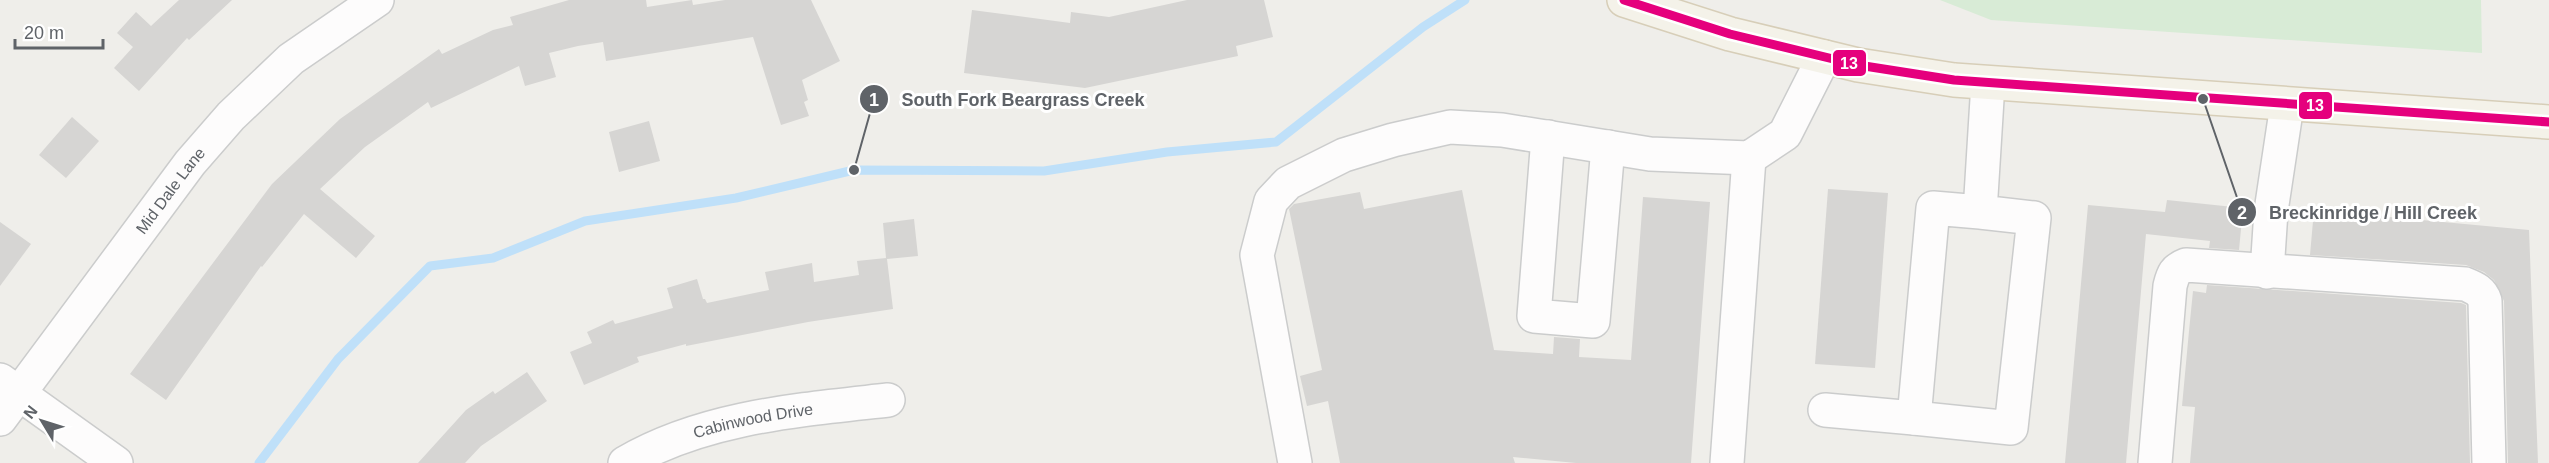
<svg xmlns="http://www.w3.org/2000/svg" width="2549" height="463" font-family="Arial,sans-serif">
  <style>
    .green { fill: #d8ebd6 }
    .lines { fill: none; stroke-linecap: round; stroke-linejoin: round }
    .stream { stroke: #bfe0f9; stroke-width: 9 }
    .building { fill: #d6d5d3 }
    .minor-casing { stroke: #cbcccc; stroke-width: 36 }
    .major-casing { stroke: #d7ceb8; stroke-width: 36 }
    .minor { stroke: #fdfcfc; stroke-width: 33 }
    .major { stroke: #f4f2e9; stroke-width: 33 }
    .bus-1-casing { stroke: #fff; stroke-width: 14 }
    .bus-1 { stroke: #e5007d; stroke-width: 9 }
    .labels { text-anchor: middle; stroke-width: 6; stroke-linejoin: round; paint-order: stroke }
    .street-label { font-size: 16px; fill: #5f6368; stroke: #fff }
    .leader { fill: none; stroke: #5f6368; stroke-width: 2 }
    .callout-dot { fill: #5f6368; stroke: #fff; stroke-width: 2 }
    .mark-label { font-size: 18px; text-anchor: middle; font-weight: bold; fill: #fff }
    .callout-label { font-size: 18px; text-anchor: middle; font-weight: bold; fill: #5f6368; stroke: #fff; stroke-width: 6; stroke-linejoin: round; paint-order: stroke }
    .line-badge { stroke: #fff; stroke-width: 2 }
    .badge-label { font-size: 16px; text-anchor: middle; font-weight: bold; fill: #fff }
  </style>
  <rect width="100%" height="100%" fill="#efeeea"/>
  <path class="green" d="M 1940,0 L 2481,0 L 2482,53 L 1991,20 Z"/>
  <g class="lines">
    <path class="stream" d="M 259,463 L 338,359 L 430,266 L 493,258 L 585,221 L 736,198 L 854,170 L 1044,171 L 1167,152 L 1276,142 L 1423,27 L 1465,0"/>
  </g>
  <g class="building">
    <path d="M 179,0 L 232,0 L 189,40 L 187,38 L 139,91 L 114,68 L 133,47 L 117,33 L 136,12 L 151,26 Z"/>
    <path d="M 569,0 L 646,0 L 647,7 L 692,0 L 693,5 L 725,0 L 811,0 L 840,61 L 802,80 L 808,100 L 804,102 L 809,116 L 781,125 L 753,37 L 606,61 L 603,42 L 578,46 L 549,53 L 556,77 L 525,86 L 519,66 L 431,108 L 428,102 L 365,147 L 320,189 L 375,236 L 356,258 L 304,214 L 262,267 L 261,266 L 166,400 L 130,374 L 272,184 L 340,119 L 439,49 L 442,54 L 493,30 L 513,25 L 510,17 Z"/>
    <path d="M 1187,0 L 1264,0 L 1273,37 L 1236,46 L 1238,56 L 1085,88 L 964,73 L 972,10 L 1070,23 L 1071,12 L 1109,17 Z"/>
    <path d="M 72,117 L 99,141 L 66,178 L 39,155 Z"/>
    <path d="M 649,121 L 660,161 L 619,172 L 609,132 Z"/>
    <path d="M 1828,189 L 1888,193 L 1875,368 L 1815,364 Z"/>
    <path d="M 1462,190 L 1494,350 L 1553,354 L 1554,337 L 1580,339 L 1579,357 L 1631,360 L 1643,197 L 1710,202 L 1691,463 L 1576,463 L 1513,457 L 1515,463 L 1340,463 L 1328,401 L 1307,406 L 1300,376 L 1322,370 L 1289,209 L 1294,204 L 1360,192 L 1364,209 Z"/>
    <path d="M 2167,200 L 2243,208 L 2239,250 L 2209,248 L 2210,241 L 2146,234 L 2126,463 L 2065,463 L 2088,205 L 2165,212 Z"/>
    <path d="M 2314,210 L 2529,230 L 2538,463 L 2508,463 L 2504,301 L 2494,280 L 2484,272 L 2466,265 L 2310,255 Z"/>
    <path d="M 914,219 L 918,256 L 887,259 L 893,309 L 808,322 L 686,346 L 686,344 L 637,357 L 639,362 L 584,385 L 570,352 L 592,343 L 587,332 L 613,320 L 615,324 L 673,308 L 667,288 L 697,279 L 703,299 L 705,299 L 707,303 L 769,290 L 765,272 L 812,263 L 814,282 L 859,275 L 857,261 L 886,258 L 883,223 Z"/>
    <path d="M 0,222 L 31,244 L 0,286 Z"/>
    <path d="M 2207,285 L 2461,303 L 2466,305 L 2470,463 L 2190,463 L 2195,407 L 2182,406 L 2189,331 L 2193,291 L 2206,293 Z"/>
    <path d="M 527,372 L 547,401 L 481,446 L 465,463 L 418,463 L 466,410 L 493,391 L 495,394 Z"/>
  </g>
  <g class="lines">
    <g class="minor-casing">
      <g id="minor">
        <path d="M 1548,137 L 1534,316 L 1593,321 L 1608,147"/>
        <path d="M 1980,212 L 2034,218 L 2011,428 L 1914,418 L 1933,208 L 1980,212 L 1988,83"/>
        <path d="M 2267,272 L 2271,211 L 2287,105"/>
        <path d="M 0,380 L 116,463"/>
        <path d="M 1825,410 L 1914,418"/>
        <path id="s1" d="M 0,419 L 190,163 L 231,116 L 291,59 L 377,0"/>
        <path id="s2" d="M 625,463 C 704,417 798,410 888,400"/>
        <path d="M 1295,463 L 1257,255 L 1271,201 L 1288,183 L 1344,155 L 1393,140 L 1450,127 L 1502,130 L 1650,154 L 1749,158 L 1785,134 L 1824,57"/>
        <path d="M 1727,463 L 1749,158"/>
        <path d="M 2155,463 L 2170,286 C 2173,274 2175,269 2186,265 L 2465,284 C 2475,288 2482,291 2485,301 L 2489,463"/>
      </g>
    </g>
    <g class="major-casing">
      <path id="major" d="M 1624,0 L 1730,34 L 1858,65 L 1954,80 L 2549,122"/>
    </g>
    <use href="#minor" class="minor"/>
    <use href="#major" class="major"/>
    <g class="bus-1-casing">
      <path id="bus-1" d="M 1624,0 L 1730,34 L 1858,65 L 1954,80 L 2549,122"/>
    </g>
    <use href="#bus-1" class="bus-1"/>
  </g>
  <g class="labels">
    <g class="street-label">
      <text dy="6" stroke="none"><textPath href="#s1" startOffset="285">Mid Dale Lane</textPath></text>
      <text dy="6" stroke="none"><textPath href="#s2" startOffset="136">Cabinwood Drive</textPath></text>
    </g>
  </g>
  <path class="leader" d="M854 170L874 99M2203 99L2242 212"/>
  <g class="callout-dot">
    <circle cx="854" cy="170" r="6"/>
    <circle cx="2203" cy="99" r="6"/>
    <circle cx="874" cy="99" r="15"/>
    <circle cx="2242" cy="212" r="15"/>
  </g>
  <g class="mark-label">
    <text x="874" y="106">1</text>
    <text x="2242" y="219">2</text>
  </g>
  <g class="callout-label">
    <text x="1023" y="106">South Fork Beargrass Creek</text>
    <text x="2373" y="219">Breckinridge / Hill Creek</text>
  </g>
  <g class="line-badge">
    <rect x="1832" y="49" width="35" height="28" rx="6" fill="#e5007d"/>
    <rect x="2298" y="91" width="35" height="29" rx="6" fill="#e5007d"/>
  </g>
  <g class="badge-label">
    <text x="1849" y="69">13</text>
    <text x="2315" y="111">13</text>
  </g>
  <g transform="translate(42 421) rotate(308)" stroke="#ffffff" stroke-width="4.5" paint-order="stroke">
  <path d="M0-4.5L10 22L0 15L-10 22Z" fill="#5f6368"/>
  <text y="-9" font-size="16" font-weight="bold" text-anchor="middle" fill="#5f6368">N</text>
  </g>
  <path d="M15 39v9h88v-9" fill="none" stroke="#5f6368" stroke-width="3"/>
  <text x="24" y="39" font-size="18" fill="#5f6368" stroke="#ffffff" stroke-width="4.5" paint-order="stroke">20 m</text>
</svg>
